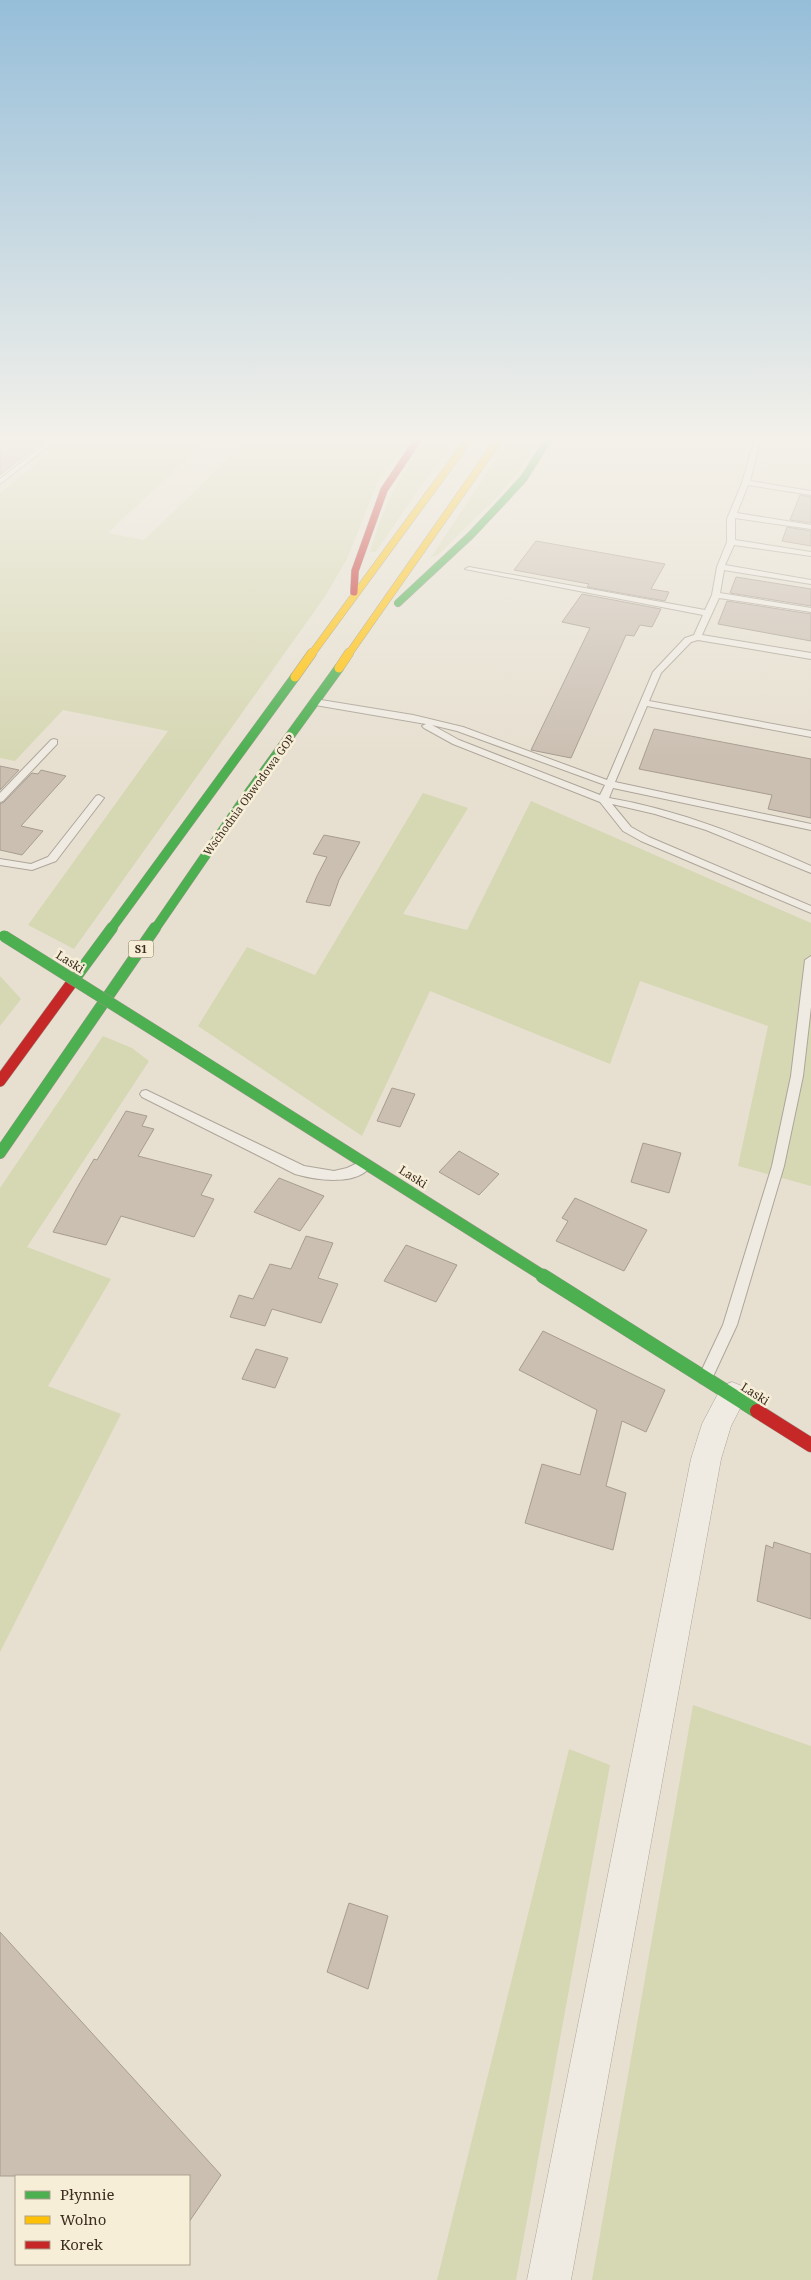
<svg xmlns="http://www.w3.org/2000/svg" width="811" height="2280" font-family="'Noto Serif',serif">
  <style>
    .green { fill: #d6d7b3 }
    .building { fill: #cbbfb2; stroke: #a89c90 }
    .lines { fill: none; stroke-linecap: round; stroke-linejoin: round }
    .lane-casing { stroke: #ada599; stroke-width: 2 }
    .street-casing { stroke: #ada599; stroke-width: 1 }
    .fast-far3-casing { stroke: #9c958a; stroke-width: 8 }
    .fast-far2-casing { stroke: #9c958a; stroke-width: 10 }
    .fast-far1-casing { stroke: #9c958a; stroke-width: 12 }
    .fast-casing { stroke: #9c958a; stroke-width: 15 }
    .slow-far1-casing { stroke: #9c958a; stroke-width: 8 }
    .slow-casing { stroke: #9c958a; stroke-width: 10 }
    .jam-far2-casing { stroke: #9c958a; stroke-width: 8 }
    .jam-far1-casing { stroke: #9c958a; stroke-width: 12 }
    .jam-casing { stroke: #9c958a; stroke-width: 15 }
    .lane { fill: #efebe3; fill-rule: evenodd }
    .street { fill: #efebe3; fill-rule: evenodd }
    .fast-far3 { stroke: #4caf50; stroke-width: 7 }
    .fast-far2 { stroke: #4caf50; stroke-width: 9 }
    .fast-far1 { stroke: #4caf50; stroke-width: 11 }
    .fast { stroke: #4caf50; stroke-width: 14 }
    .slow-far1 { stroke: #ffc107; stroke-width: 7 }
    .slow { stroke: #ffc107; stroke-width: 9 }
    .jam-far2 { stroke: #c62828; stroke-width: 7 }
    .jam-far1 { stroke: #c62828; stroke-width: 11 }
    .jam { stroke: #c62828; stroke-width: 14 }
    .fast-bridge-casing { stroke: #9c958a; stroke-width: 12; stroke-linecap: butt }
    .fast-bridge { stroke: #4caf50; stroke-width: 11 }
    .labels { text-anchor: middle; stroke-width: 5; stroke-linejoin: round; paint-order: stroke }
    .far-street-label { font-size: 11px; fill: #3d2e20; stroke: #f7eed8 }
    .shield { fill: #f7eed8; stroke: #756857; stroke-width: 1 }
    .shield-label { font-size: 11px; font-weight: bold; fill: #3d2e20 }
    .street-label { font-size: 12px; fill: #3d2e20; stroke: #f7eed8 }
  </style>
  <rect width="100%" height="100%" fill="#e7e0d1"/>
  <g class="green">
    <path d="M 69,438 L 209,438 L 108,533 L 144,540 L 250,438 L 411,438 L 378,481 L 347,559 L 326,595 L 74,949 L 28,925 L 168,731 L 63,710 L 15,761 L 0,758 L 0,493 Z"/>
    <path d="M 428,438 L 457,438 L 418,490 L 376,552 L 370,552 C 383,507 399,475 428,438 Z"/>
    <path d="M 510,438 L 540,438 L 519,471 L 497,497 L 437,556 L 431,557 Z"/>
    <path d="M 423,793 L 468,808 L 403,914 L 467,930 L 531,801 L 811,923 L 811,1186 L 738,1166 L 768,1026 L 640,981 L 610,1064 L 430,991 L 362,1136 L 198,1026 L 247,947 L 315,975 Z"/>
    <path d="M 0,976 L 21,999 L 0,1026 Z"/>
    <path d="M 103,1036 L 132,1048 L 149,1061 L 27,1247 L 111,1279 L 48,1386 L 121,1414 L 0,1652 L 0,1188 Z"/>
    <path d="M 693,1705 L 811,1746 L 811,2280 L 592,2280 Z"/>
    <path d="M 569,1749 L 610,1765 L 516,2280 L 437,2280 Z"/>
  </g>
  <g class="building">
    <path d="M 0,438 L 47,438 L 0,475 Z"/>
    <path d="M 800,495 L 811,497 L 811,523 L 790,520 Z"/>
    <path d="M 787,527 L 811,531 L 811,546 L 782,541 Z"/>
    <path d="M 536,541 L 665,564 L 651,589 L 669,592 L 665,601 L 587,587 L 589,584 L 514,570 Z"/>
    <path d="M 736,577 L 811,589 L 811,606 L 730,593 Z"/>
    <path d="M 582,594 L 661,609 L 652,627 L 640,625 L 634,636 L 626,635 L 571,758 L 531,750 L 590,628 L 562,622 Z"/>
    <path d="M 727,601 L 811,614 L 811,641 L 718,624 Z"/>
    <path d="M 654,729 L 811,759 L 811,818 L 768,809 L 772,795 L 639,769 Z"/>
    <path d="M 0,766 L 19,770 L 0,790 Z"/>
    <path d="M 41,770 L 66,776 L 21,826 L 43,831 L 22,855 L 0,850 L 0,804 L 4,802 L 32,773 L 38,774 Z"/>
    <path d="M 324,835 L 360,842 L 339,880 L 330,906 L 306,902 L 317,876 L 327,857 L 313,854 Z"/>
    <path d="M 392,1088 L 415,1094 L 400,1127 L 377,1121 Z"/>
    <path d="M 126,1111 L 147,1116 L 142,1126 L 154,1129 L 138,1156 L 212,1175 L 201,1195 L 214,1199 L 194,1237 L 121,1216 L 106,1245 L 53,1232 L 77,1188 L 94,1159 L 97,1160 Z"/>
    <path d="M 643,1143 L 681,1153 L 669,1193 L 631,1182 Z"/>
    <path d="M 459,1151 L 499,1174 L 479,1195 L 439,1172 Z"/>
    <path d="M 279,1178 L 324,1196 L 300,1231 L 254,1212 Z"/>
    <path d="M 575,1198 L 647,1230 L 624,1271 L 556,1241 L 568,1221 L 562,1218 Z"/>
    <path d="M 306,1236 L 333,1243 L 318,1278 L 338,1284 L 321,1323 L 272,1309 L 265,1326 L 230,1317 L 239,1295 L 253,1299 L 270,1264 L 291,1269 Z"/>
    <path d="M 406,1245 L 457,1265 L 436,1302 L 384,1281 Z"/>
    <path d="M 543,1331 L 665,1390 L 646,1432 L 622,1421 L 606,1486 L 626,1493 L 613,1550 L 525,1523 L 542,1464 L 580,1475 L 597,1410 L 519,1370 Z"/>
    <path d="M 256,1349 L 288,1358 L 275,1388 L 242,1379 Z"/>
    <path d="M 774,1542 L 811,1554 L 811,1619 L 757,1601 L 766,1545 L 773,1548 Z"/>
    <path d="M 349,1903 L 388,1916 L 368,1989 L 327,1972 Z"/>
    <path d="M 0,1932 L 221,2175 L 189,2222 L 189,2176 L 0,2176 Z"/>
  </g>
  <g class="lines">
    <g class="lane-casing">
      <g id="lane">
        <path d="M 52,438 L 59,438 L 0,484 L 0,479 Z"/>
        <path d="M 755,438 L 761,438 L 750,481 L 811,491 L 811,495 L 748,485 L 737,513 L 811,525 L 811,529 L 735,518 L 735,540 L 811,552 L 811,556 L 734,545 L 725,565 L 811,580 L 811,584 L 724,570 L 720,593 L 811,608 L 811,612 L 719,598 L 702,635 L 811,653 L 811,659 L 698,640 L 691,642 L 661,673 L 649,701 L 811,731 L 811,737 L 647,706 L 615,782 L 811,824 L 811,830 L 613,788 L 609,798 C 680,810 745,837 811,866 L 811,873 L 706,830 L 655,814 L 612,804 L 631,827 L 649,837 L 811,906 L 811,913 L 641,841 L 623,831 L 600,802 L 453,744 L 424,728 L 422,726 L 426,724 L 315,705 L 311,702 L 315,699 L 413,715 L 463,727 L 607,780 L 653,672 L 685,638 L 694,635 L 703,615 L 465,569 L 469,567 L 705,610 L 712,595 L 717,567 L 727,542 L 727,519 L 742,483 ZM 432,725 L 457,731 L 605,785 L 600,795 L 459,740 Z"/>
        <path d="M 54,739 L 57,740 L 57,744 L 3,801 L 0,802 L 0,793 L 51,740 Z"/>
        <path d="M 99,795 L 104,798 L 56,861 L 32,870 L 0,865 L 0,859 L 31,864 L 48,857 L 96,796 Z"/>
        <path d="M 811,956 L 811,1007 L 803,1076 L 784,1166 L 737,1325 L 710,1383 L 705,1384 L 700,1383 L 698,1378 L 723,1325 L 772,1166 L 791,1076 L 805,960 Z"/>
        <path d="M 146,1090 L 304,1166 L 334,1171 L 347,1168 L 366,1159 L 370,1161 L 372,1164 C 360,1187 315,1180 295,1174 L 142,1097 L 140,1094 L 142,1091 Z"/>
      </g>
    </g>
    <g class="street-casing">
      <path id="street" d="M 732,1382 L 742,1386 L 747,1395 L 731,1426 L 721,1459 L 571,2280 L 527,2280 L 691,1459 L 702,1424 L 722,1386 Z"/>
    </g>
    <g class="fast-far3-casing">
      <path id="fast-far3" d="M 398,603 L 471,535 L 503,501 L 524,478 L 549,438"/>
    </g>
    <g class="fast-far2-casing">
      <g id="fast-far2">
        <path d="M 111,929 L 295,677"/>
        <path d="M 155,929 L 245,798 L 339,668"/>
      </g>
    </g>
    <g class="fast-far1-casing">
      <g id="fast-far1">
        <path d="M 73,981 L 112,928"/>
        <path d="M 179,1046 L 545,1277"/>
        <path d="M 0,1153 L 155,928"/>
      </g>
    </g>
    <g class="fast-casing">
      <path id="fast" d="M 543,1276 L 757,1411"/>
    </g>
    <g class="slow-far1-casing">
      <g id="slow-far1">
        <path d="M 311,655 L 470,438"/>
        <path d="M 348,655 L 500,438"/>
      </g>
    </g>
    <g class="slow-casing">
      <g id="slow">
        <path d="M 339,668 L 349,653"/>
        <path d="M 295,677 L 312,653"/>
      </g>
    </g>
    <g class="jam-far2-casing">
      <path id="jam-far2" d="M 354,592 L 355,571 L 384,490 L 419,438"/>
    </g>
    <g class="jam-far1-casing">
      <path id="jam-far1" d="M 0,1081 L 73,981"/>
    </g>
    <g class="jam-casing">
      <path id="jam" d="M 757,1411 L 811,1445"/>
    </g>
    <use href="#lane" class="lane"/>
    <use href="#street" class="street"/>
    <use href="#fast-far3" class="fast-far3"/>
    <use href="#fast-far2" class="fast-far2"/>
    <use href="#fast-far1" class="fast-far1"/>
    <use href="#fast" class="fast"/>
    <use href="#slow-far1" class="slow-far1"/>
    <use href="#slow" class="slow"/>
    <use href="#jam-far2" class="jam-far2"/>
    <use href="#jam-far1" class="jam-far1"/>
    <use href="#jam" class="jam"/>
    <g class="fast-bridge-casing">
      <path id="fast-bridge" d="M 4,936 L 179,1046"/>
    </g>
    <use href="#fast-bridge" class="fast-bridge"/>
  </g>
  <linearGradient id="sky" x2="0" y2="1"><stop stop-color="#96bed9"/><stop offset="0.58" stop-color="#f4f1ea"/><stop offset="1" stop-color="#f4f1ea" stop-opacity="0"/></linearGradient>
  <rect width="811" height="757" fill="url(#sky)"/>
  <g class="labels">
    <g class="far-street-label">
      <text transform="translate(249 795) rotate(-54)" y="4">Wschodnia Obwodowa GOP</text>
    </g>
    <rect class="shield" x="128.5" y="940.5" width="25" height="17" rx="4"/>
    <g class="shield-label">
      <text x="141" y="953">S1</text>
    </g>
    <g class="street-label">
      <text transform="translate(70 962) rotate(32)" y="4">Laski</text>
      <text transform="translate(413 1177) rotate(32)" y="4">Laski</text>
      <text transform="translate(755 1394) rotate(32)" y="4">Laski</text>
    </g>
  </g>
  <rect x="15" y="2175" width="175" height="90" fill="#f7eed8" stroke="#ada18e"/>
  <rect x="25" y="2191" width="25" height="8" fill="#4caf50" stroke="#ada18e"/>
  <text x="60" y="2200" font-size="15" fill="#3d2e20">Płynnie</text>
  <rect x="25" y="2216" width="25" height="8" fill="#ffc107" stroke="#ada18e"/>
  <text x="60" y="2225" font-size="15" fill="#3d2e20">Wolno</text>
  <rect x="25" y="2241" width="25" height="8" fill="#c62828" stroke="#ada18e"/>
  <text x="60" y="2250" font-size="15" fill="#3d2e20">Korek</text>
</svg>
